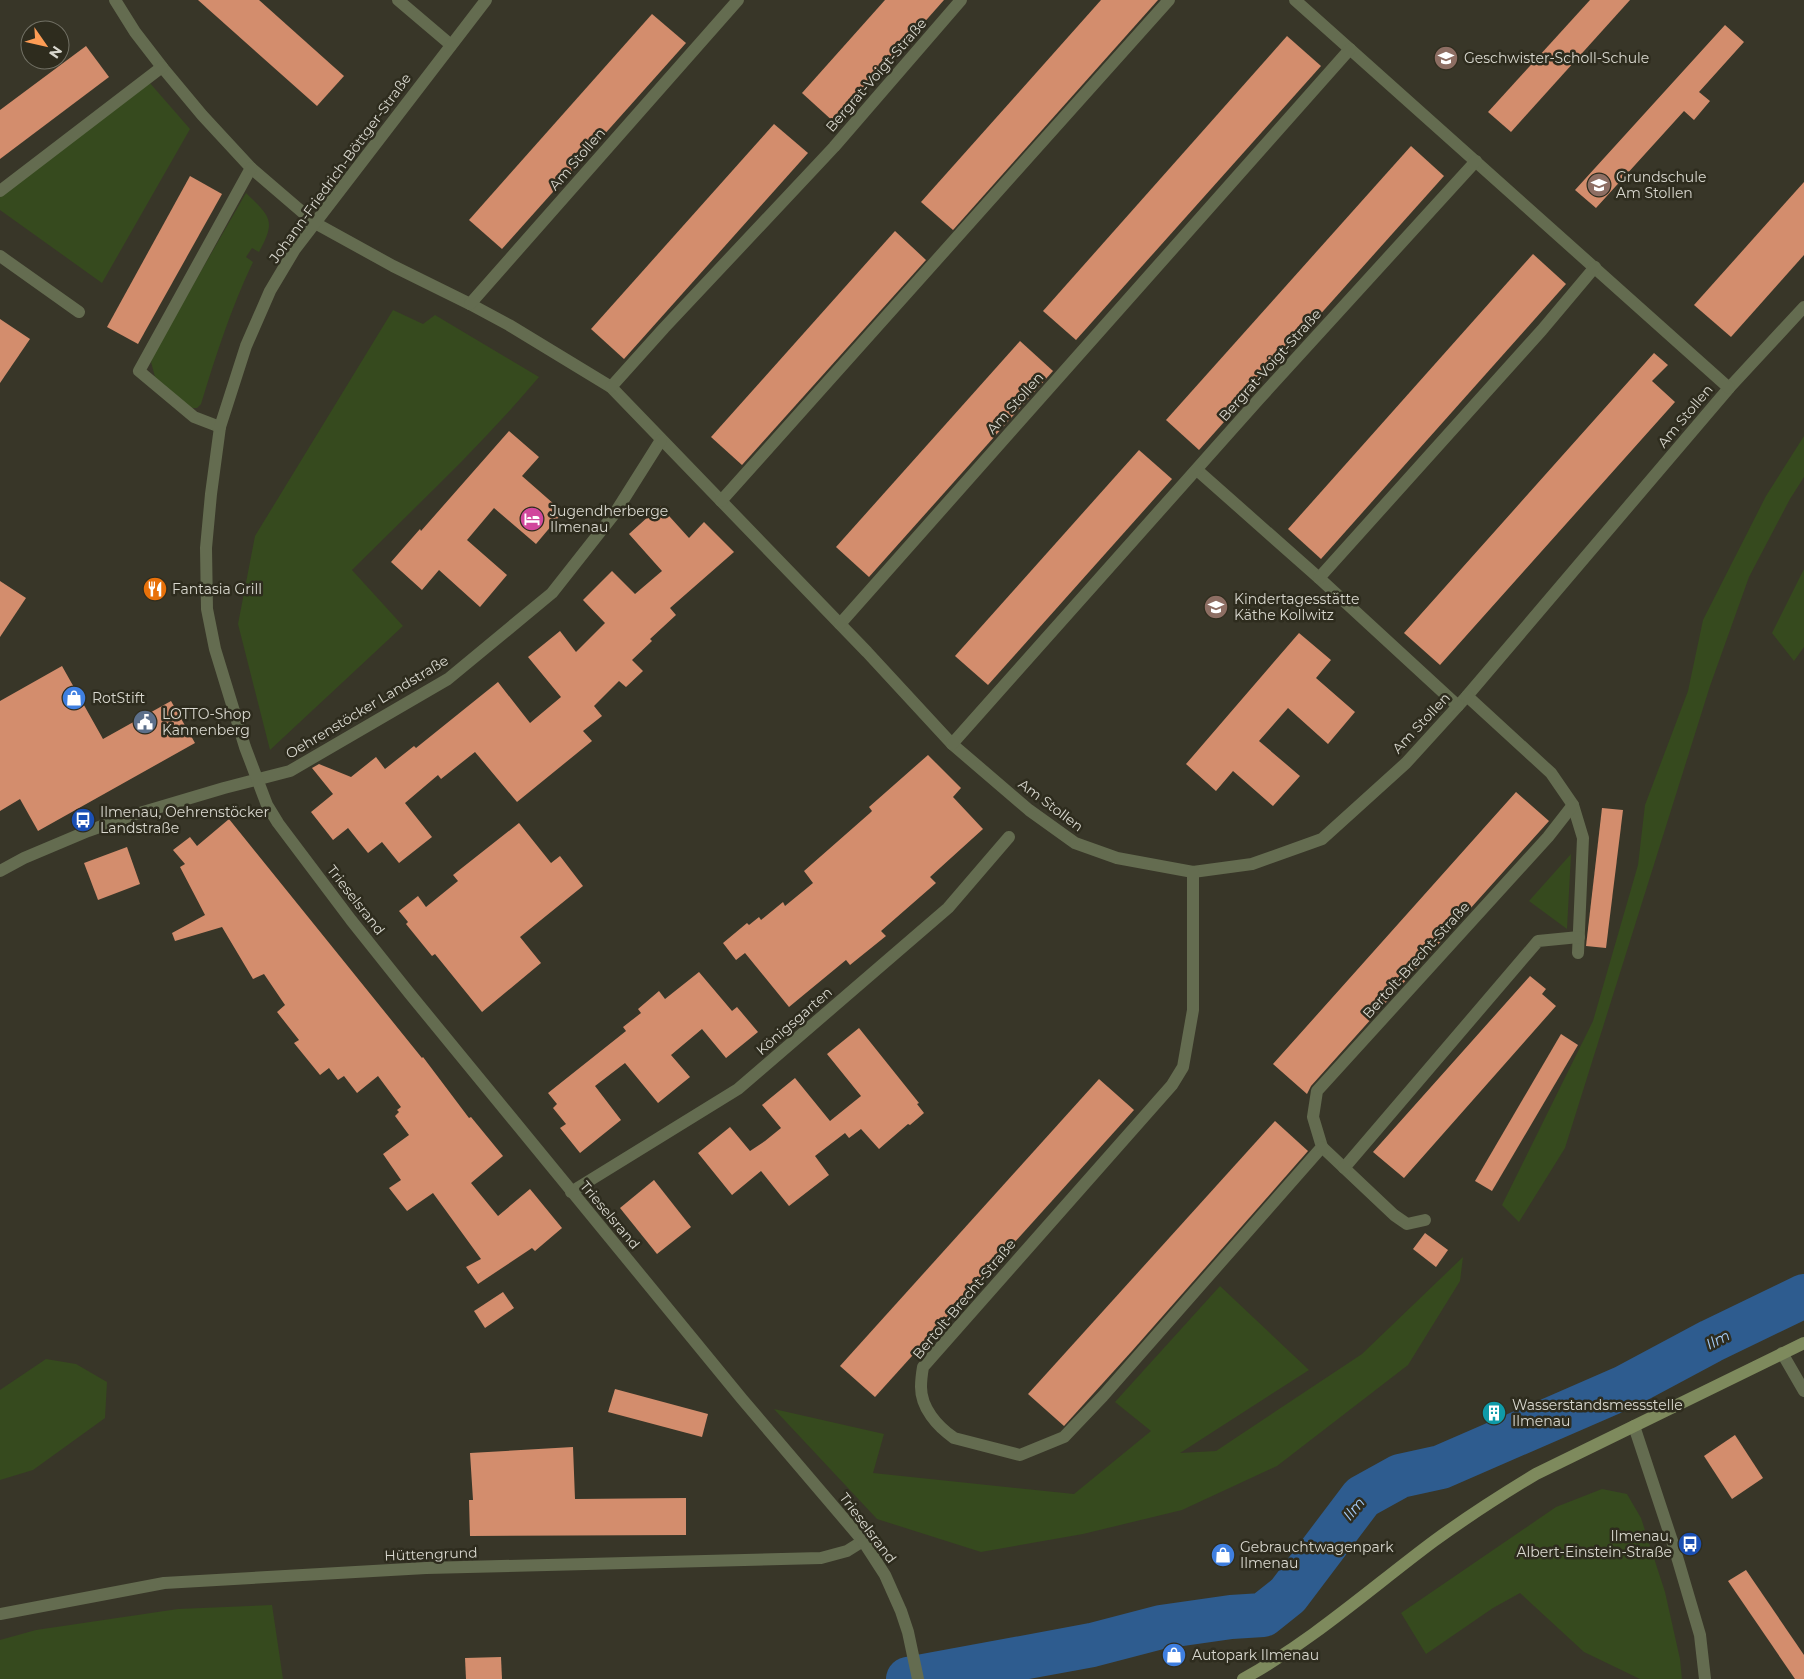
<svg xmlns="http://www.w3.org/2000/svg" width="1804" height="1679" font-family="Montserrat,sans-serif">
  <style>
    .green { fill: #364a1e }
    .lines { fill: none; stroke-linecap: round; stroke-linejoin: round }
    .river { stroke: #2e5c8f; stroke-width: 44 }
    .building { fill: #d38d6d }
    .minor { stroke: #646c50; stroke-width: 12 }
    .tertiary { stroke: #646c50; stroke-width: 12 }
    .secondary { stroke: #7e8a5d; stroke-width: 12 }
    .labels { text-anchor: middle; stroke-width: 5; stroke-linejoin: round; paint-order: stroke }
    .poi-label { font-size: 14px; fill: #d9d8cf; stroke: #2e2c1e; text-anchor: start }
    .street-label { font-size: 14px; fill: #d9d8cf; stroke: #2e2c1e }
    .water-label { font-size: 15px; font-style: italic; fill: #a5ccf9; stroke: #2e2c1e }
  </style>
  <rect width="100%" height="100%" fill="#383628"/>
  <g class="green">
    <path d="M 149,82 L 190,129 L 102,283 L 0,210 L 0,194 Z"/>
    <path d="M 246,193 C 271,217 276,221 259,252 L 252,248 L 246,257 L 253,262 C 231,308 216,355 201,404 L 197,408 L 191,408 L 155,377 L 151,362 L 155,351 Z"/>
    <path d="M 393,310 L 423,324 L 435,315 L 539,377 C 481,446 415,507 352,570 L 403,626 L 270,750 L 238,624 L 255,536 Z"/>
    <path d="M 1804,436 L 1804,477 L 1790,499 L 1749,577 L 1710,686 L 1565,1148 L 1519,1222 L 1502,1205 L 1593,1021 L 1638,865 L 1645,805 L 1688,691 L 1703,620 L 1766,496 Z"/>
    <path d="M 1804,569 L 1804,647 L 1794,661 L 1772,633 Z"/>
    <path d="M 1571,854 L 1567,929 L 1529,901 Z"/>
    <path d="M 1463,1257 L 1460,1281 L 1408,1365 L 1277,1466 L 1182,1510 L 1083,1534 L 981,1552 L 877,1519 L 774,1409 L 884,1434 L 873,1473 L 1074,1494 L 1151,1431 L 1115,1402 L 1220,1286 L 1309,1370 L 1180,1453 L 1216,1451 L 1362,1354 Z"/>
    <path d="M 46,1359 L 76,1364 L 107,1382 L 105,1418 L 33,1470 L 0,1480 L 0,1390 Z"/>
    <path d="M 1602,1489 L 1627,1494 L 1641,1518 L 1665,1592 L 1680,1659 L 1682,1679 L 1640,1679 L 1584,1652 L 1520,1593 L 1493,1608 L 1426,1654 L 1401,1613 L 1556,1507 Z"/>
    <path d="M 272,1605 L 283,1679 L 0,1679 L 0,1640 L 36,1630 L 178,1609 Z"/>
  </g>
  <g class="lines">
    <path class="river" d="M 908,1679 L 1092,1645 L 1161,1627 L 1231,1617 L 1263,1615 L 1288,1595 L 1362,1497 L 1400,1476 L 1441,1467 L 1625,1387 L 1711,1341 L 1804,1296"/>
  </g>
  <g class="building">
    <path d="M 198,0 L 259,0 L 344,76 L 317,106 Z"/>
    <path d="M 885,0 L 944,0 L 835,123 L 802,93 Z"/>
    <path d="M 1101,0 L 1158,0 L 953,230 L 921,202 Z"/>
    <path d="M 1590,0 L 1630,0 L 1511,132 L 1488,112 Z"/>
    <path d="M 652,14 L 686,43 L 502,249 L 469,220 Z"/>
    <path d="M 1725,25 L 1744,42 L 1699,92 L 1710,101 L 1694,120 L 1684,111 L 1596,208 L 1575,190 Z"/>
    <path d="M 1287,36 L 1321,66 L 1076,340 L 1043,311 Z"/>
    <path d="M 86,46 L 109,77 L 0,159 L 0,110 Z"/>
    <path d="M 774,124 L 808,153 L 624,359 L 591,329 Z"/>
    <path d="M 1411,146 L 1444,176 L 1199,450 L 1166,420 Z"/>
    <path d="M 190,176 L 222,194 L 138,344 L 107,327 Z"/>
    <path d="M 1804,182 L 1804,255 L 1731,337 L 1694,305 Z"/>
    <path d="M 895,231 L 926,260 L 742,465 L 711,437 Z"/>
    <path d="M 1533,254 L 1566,284 L 1321,559 L 1288,529 Z"/>
    <path d="M 0,319 L 30,339 L 0,383 Z"/>
    <path d="M 1020,341 L 1053,371 L 869,577 L 836,547 Z"/>
    <path d="M 1654,353 L 1668,365 L 1652,381 L 1675,402 L 1440,665 L 1404,633 Z"/>
    <path d="M 509,431 L 539,457 L 522,476 L 563,512 L 536,544 L 494,508 L 467,540 L 507,575 L 480,607 L 439,570 L 422,590 L 391,562 L 420,529 L 421,531 Z"/>
    <path d="M 1139,450 L 1172,479 L 988,685 L 955,656 Z"/>
    <path d="M 660,506 L 689,538 L 704,522 L 734,552 L 670,608 L 676,615 L 650,639 L 652,641 L 632,660 L 643,671 L 626,687 L 619,681 L 594,706 L 602,716 L 583,731 L 592,741 L 517,802 L 475,752 L 441,779 L 438,775 L 405,803 L 432,837 L 399,863 L 382,842 L 368,853 L 348,828 L 333,840 L 311,812 L 333,794 L 312,768 L 319,764 L 351,777 L 376,757 L 385,769 L 414,746 L 416,748 L 498,682 L 530,723 L 561,697 L 528,657 L 560,631 L 576,652 L 605,623 L 583,600 L 612,571 L 635,594 L 662,571 L 629,534 Z"/>
    <path d="M 0,581 L 26,598 L 0,637 Z"/>
    <path d="M 1299,633 L 1331,660 L 1316,678 L 1355,712 L 1328,744 L 1288,708 L 1259,741 L 1300,776 L 1273,806 L 1233,771 L 1216,791 L 1186,764 Z"/>
    <path d="M 62,666 L 103,739 L 171,701 L 195,743 L 38,831 L 20,799 L 0,811 L 0,701 Z"/>
    <path d="M 928,755 L 961,788 L 953,797 L 983,829 L 930,877 L 936,883 L 881,931 L 886,936 L 850,965 L 846,960 L 789,1007 L 745,953 L 736,960 L 723,943 L 747,923 L 749,925 L 759,917 L 761,920 L 783,902 L 785,906 L 813,883 L 804,871 L 870,813 L 872,811 L 869,807 Z"/>
    <path d="M 1516,792 L 1549,821 L 1311,1086 L 1307,1094 L 1273,1064 Z"/>
    <path d="M 1602,808 L 1623,810 L 1606,948 L 1586,946 Z"/>
    <path d="M 229,819 L 422,1058 L 423,1057 L 469,1118 L 471,1117 L 503,1156 L 471,1183 L 498,1216 L 530,1189 L 562,1228 L 535,1251 L 532,1248 L 478,1284 L 466,1267 L 481,1259 L 433,1193 L 407,1211 L 389,1188 L 401,1180 L 383,1154 L 409,1135 L 395,1116 L 399,1112 L 397,1110 L 401,1107 L 378,1076 L 357,1093 L 344,1076 L 338,1080 L 329,1068 L 320,1075 L 294,1043 L 299,1040 L 277,1012 L 285,1005 L 264,974 L 253,979 L 222,927 L 175,941 L 172,933 L 205,915 L 180,867 L 185,864 L 173,850 L 190,837 L 197,846 Z"/>
    <path d="M 519,823 L 551,863 L 560,856 L 583,886 L 520,937 L 541,963 L 482,1012 L 435,954 L 432,956 L 406,924 L 408,922 L 399,911 L 418,896 L 426,907 L 458,881 L 453,875 Z"/>
    <path d="M 127,847 L 140,884 L 98,900 L 84,863 Z"/>
    <path d="M 699,972 L 732,1011 L 737,1007 L 758,1032 L 726,1058 L 702,1029 L 671,1055 L 690,1077 L 658,1103 L 625,1063 L 595,1086 L 621,1120 L 580,1153 L 560,1128 L 566,1124 L 553,1108 L 557,1104 L 548,1093 L 626,1031 L 623,1027 L 641,1013 L 638,1009 L 659,991 L 665,999 Z"/>
    <path d="M 1530,976 L 1546,989 L 1542,994 L 1556,1006 L 1404,1178 L 1373,1152 Z"/>
    <path d="M 859,1028 L 919,1103 L 917,1104 L 924,1113 L 910,1125 L 908,1124 L 879,1149 L 861,1129 L 849,1138 L 845,1133 L 815,1156 L 829,1175 L 789,1206 L 761,1171 L 732,1195 L 698,1153 L 730,1127 L 750,1151 L 765,1141 L 781,1128 L 762,1105 L 795,1078 L 830,1121 L 861,1096 L 827,1054 Z"/>
    <path d="M 1561,1034 L 1578,1045 L 1492,1191 L 1475,1181 Z"/>
    <path d="M 1099,1079 L 1134,1110 L 875,1397 L 840,1366 Z"/>
    <path d="M 1275,1121 L 1308,1151 L 1132,1351 L 1064,1426 L 1028,1394 Z"/>
    <path d="M 654,1180 L 691,1227 L 657,1254 L 620,1208 Z"/>
    <path d="M 1425,1233 L 1448,1250 L 1436,1267 L 1413,1249 Z"/>
    <path d="M 503,1292 L 514,1308 L 485,1328 L 474,1311 Z"/>
    <path d="M 615,1389 L 708,1414 L 702,1437 L 608,1412 Z"/>
    <path d="M 1735,1435 L 1763,1478 L 1732,1499 L 1704,1456 Z"/>
    <path d="M 573,1447 L 575,1499 L 686,1498 L 686,1535 L 470,1536 L 469,1500 L 473,1500 L 470,1453 Z"/>
    <path d="M 1746,1570 L 1804,1655 L 1804,1679 L 1795,1679 L 1728,1581 Z"/>
    <path d="M 501,1657 L 502,1679 L 466,1679 L 465,1658 Z"/>
  </g>
  <g class="lines">
    <g class="minor">
      <path d="M 115,0 L 135,32 L 162,67 L 202,115 L 251,168 L 315,223 L 393,266 L 470,304 L 509,325 L 611,387 L 867,652 L 952,744 L 1029,810 L 1075,843 L 1117,858 L 1193,872 L 1252,864 L 1322,839 L 1353,811 L 1406,763 L 1467,696 L 1729,388 L 1804,307"/>
      <path d="M 398,0 L 451,45"/>
      <path d="M 1295,0 L 1729,388"/>
      <path d="M 0,191 L 162,67"/>
      <path d="M 0,256 L 79,312"/>
      <path d="M 470,304 L 738,0"/>
      <path d="M 611,387 L 664,328 L 834,147 L 961,0"/>
      <path d="M 220,427 L 194,417 L 139,371 L 251,168"/>
      <path d="M 1197,470 L 1319,578 L 1458,706"/>
      <path d="M 721,501 L 1169,0"/>
      <path d="M 1319,578 L 1542,330 L 1595,267"/>
      <path d="M 840,624 L 1350,49"/>
      <path d="M 1467,696 L 1551,773 L 1573,805 L 1583,838 L 1578,953"/>
      <path d="M 952,744 L 1259,399 L 1476,161"/>
      <path d="M 0,871 L 24,858 L 88,831 L 133,815 L 224,788 L 290,771 L 448,679 L 552,593 L 615,513 L 661,440"/>
      <path d="M 1193,872 L 1193,1010 L 1183,1067 L 1172,1085 L 923,1367 C 922,1373 921,1380 921,1387 C 921,1408 937,1426 954,1438 L 1020,1455 L 1064,1437 L 1103,1396 L 1322,1147 L 1313,1117 L 1317,1091 L 1548,837 L 1573,805"/>
      <path d="M 1322,1147 L 1394,1215 L 1407,1224 L 1425,1220"/>
      <path d="M 1344,1168 L 1538,941 L 1579,937"/>
      <path d="M 571,1192 L 738,1089 L 948,908 L 1009,837"/>
      <path d="M 1782,1353 L 1804,1391"/>
      <path d="M 1634,1426 L 1675,1550 L 1700,1635 L 1705,1679"/>
      <path d="M 0,1614 L 164,1583 L 426,1568 L 821,1558 L 847,1551 L 863,1541"/>
    </g>
    <path class="tertiary" d="M 486,0 L 295,249 L 270,291 L 246,346 L 220,427 L 211,494 L 206,548 L 207,609 L 215,649 L 245,747 L 267,805 L 278,823 L 351,920 L 410,994 L 742,1399 L 863,1541 L 885,1575 L 901,1611 L 908,1632 L 918,1679"/>
    <path class="secondary" d="M 1243,1679 C 1312,1641 1371,1588 1434,1541 C 1467,1517 1501,1495 1536,1474 L 1804,1343"/>
  </g>
  <defs>
    <g id="school-disc" transform="scale(1.25)"><circle r="9.5" fill="#8d6e63" stroke="#2e2c1e"/><path d="M0-5L7-2L0 1L-7-2ZM-4 1L0 2.5L4 1V4Q0 6-4 4Z" fill="#fff"/></g>
    <g id="hotel-disc" transform="scale(1.25)"><circle r="9.5" fill="#d1479c" stroke="#2e2c1e"/><path d="M-6-4.5h1.5V1H6V5H4.5V3h-9V5H-6ZM-4 0a1.8 1.8 0 1 1 3.6 0ZM.5 0V-2.5h3Q6-2.5 6 0Z" fill="#fff"/></g>
    <g id="restaurant-disc" transform="scale(1.25)"><circle r="9.5" fill="#e8710a" stroke="#2e2c1e"/><path d="M-5-6h1v4h1v-4h1v4h1v-4h1v5L-1.5 .5V6h-2V.5L-5-1ZM5-6V6H3V1.5H1.5Q1.5-4 5-6Z" fill="#fff"/></g>
    <g id="shop-disc" transform="scale(1.25)"><circle r="9.5" fill="#3f7fe0" stroke="#2e2c1e"/><path d="M-5-2.5h2.3a2.7 3.5 0 0 1 5.4 0H5L5.5 6h-11ZM-1.5-2.5h3a1.5 2.3 0 0 0-3 0Z" fill="#fff"/></g>
    <g id="civic-disc" transform="scale(1.25)"><circle r="9.5" fill="#5c6f8a" stroke="#2e2c1e"/><path d="M-.6-6.5H3V-4.5H.6V-3L4-1V1h2V6H-6V1h2V-1L-.6-3ZM-1.2 2.5V6h2.4V2.5Z" fill="#fff"/></g>
    <g id="bus-disc" transform="scale(1.25)"><circle r="9.5" fill="#1a4fb4" stroke="#2e2c1e"/><path d="M-5-6H5V4H4V6H2V4H-2V6H-4V4H-5ZM-3.5-4V0h7V-4ZM-3.5 1.2v1.5H-2V1.2ZM2 1.2v1.5H3.5V1.2Z" fill="#fff"/></g>
    <g id="building-disc" transform="scale(1.25)"><circle r="9.5" fill="#0f9aa8" stroke="#2e2c1e"/><path d="M-4-6H4V6H1V3H-1V6H-4ZM-2.5-4.3h1.7v1.8h-1.7ZM.8-4.3h1.7v1.8H.8ZM-2.5-1h1.7V.8h-1.7ZM.8-1h1.7V.8H.8Z" fill="#fff"/></g>
  </defs>
  <g fill-rule="evenodd">
    <use href="#school-disc" x="1446" y="58"/>
    <use href="#school-disc" x="1599" y="185"/>
    <use href="#hotel-disc" x="532" y="519"/>
    <use href="#restaurant-disc" x="155" y="589"/>
    <use href="#school-disc" x="1216" y="607"/>
    <use href="#shop-disc" x="74" y="698"/>
    <use href="#civic-disc" x="145" y="722"/>
    <use href="#bus-disc" x="83" y="820"/>
    <use href="#building-disc" x="1494" y="1413"/>
    <use href="#bus-disc" x="1690" y="1544"/>
    <use href="#shop-disc" x="1223" y="1555"/>
    <use href="#shop-disc" x="1174" y="1655"/>
  </g>
  <g class="labels">
    <g class="poi-label">
      <text x="1464" y="63">Geschwister-Scholl-Schule</text>
      <text x="1616" y="182">Grundschule<tspan x="1616" dy="16">Am Stollen</tspan></text>
      <text x="550" y="516">Jugendherberge<tspan x="550" dy="16">Ilmenau</tspan></text>
      <text x="172" y="594">Fantasia Grill</text>
      <text x="1234" y="604">Kindertagesstätte<tspan x="1234" dy="16">Käthe Kollwitz</tspan></text>
      <text x="92" y="703">RotStift</text>
      <text x="162" y="719">LOTTO-Shop<tspan x="162" dy="16">Kannenberg</tspan></text>
      <text x="100" y="817">Ilmenau, Oehrenstöcker<tspan x="100" dy="16">Landstraße</tspan></text>
      <text x="1512" y="1410">Wasserstandsmessstelle<tspan x="1512" dy="16">Ilmenau</tspan></text>
      <text x="1672" y="1541" text-anchor="end">Ilmenau,<tspan x="1672" dy="16">Albert-Einstein-Straße</tspan></text>
      <text x="1240" y="1552">Gebrauchtwagenpark<tspan x="1240" dy="16">Ilmenau</tspan></text>
      <text x="1192" y="1660">Autopark Ilmenau</text>
    </g>
    <g class="street-label">
      <text transform="translate(876 75) rotate(-49)" y="5">Bergrat-Voigt-Straße</text>
      <text transform="translate(577 159) rotate(-49)" y="5">Am Stollen</text>
      <text transform="translate(340 168) rotate(-54)" y="5">Johann-Friedrich-Böttger-Straße</text>
      <text transform="translate(1270 365) rotate(-48)" y="5">Bergrat-Voigt-Straße</text>
      <text transform="translate(1015 403) rotate(-48)" y="5">Am Stollen</text>
      <text transform="translate(1685 416) rotate(-50)" y="5">Am Stollen</text>
      <text transform="translate(367 707) rotate(-31)" y="5">Oehrenstöcker Landstraße</text>
      <text transform="translate(1421 723) rotate(-47)" y="5">Am Stollen</text>
      <text transform="translate(1051 805) rotate(37)" y="5">Am Stollen</text>
      <text transform="translate(356 900) rotate(52)" y="5">Trieselsrand</text>
      <text transform="translate(1416 960) rotate(-48)" y="5">Bertolt-Brecht-Straße</text>
      <text transform="translate(794 1021) rotate(-41)" y="5">Königsgarten</text>
      <text transform="translate(610 1215) rotate(50)" y="5">Trieselsrand</text>
      <text transform="translate(964 1299) rotate(-50)" y="5">Bertolt-Brecht-Straße</text>
      <text transform="translate(868 1528) rotate(53)" y="5">Trieselsrand</text>
      <text transform="translate(431 1554) rotate(-2)" y="5">Hüttengrund</text>
    </g>
    <g class="water-label">
      <text transform="translate(1718 1340) rotate(-27)" y="5">Ilm</text>
      <text transform="translate(1354 1509) rotate(-50)" y="5">Ilm</text>
    </g>
  </g>
  <g transform="translate(45 45) rotate(124)"><circle r="24" fill="#2e2c1e" stroke="#727165"/>
  <path d="M0-4L9 19L0 12L-9 19Z" fill="#fd9c55"/>
  <text y="-8" font-size="14" font-weight="bold" text-anchor="middle" fill="#d9d8cf">N</text>
  </g>
</svg>
